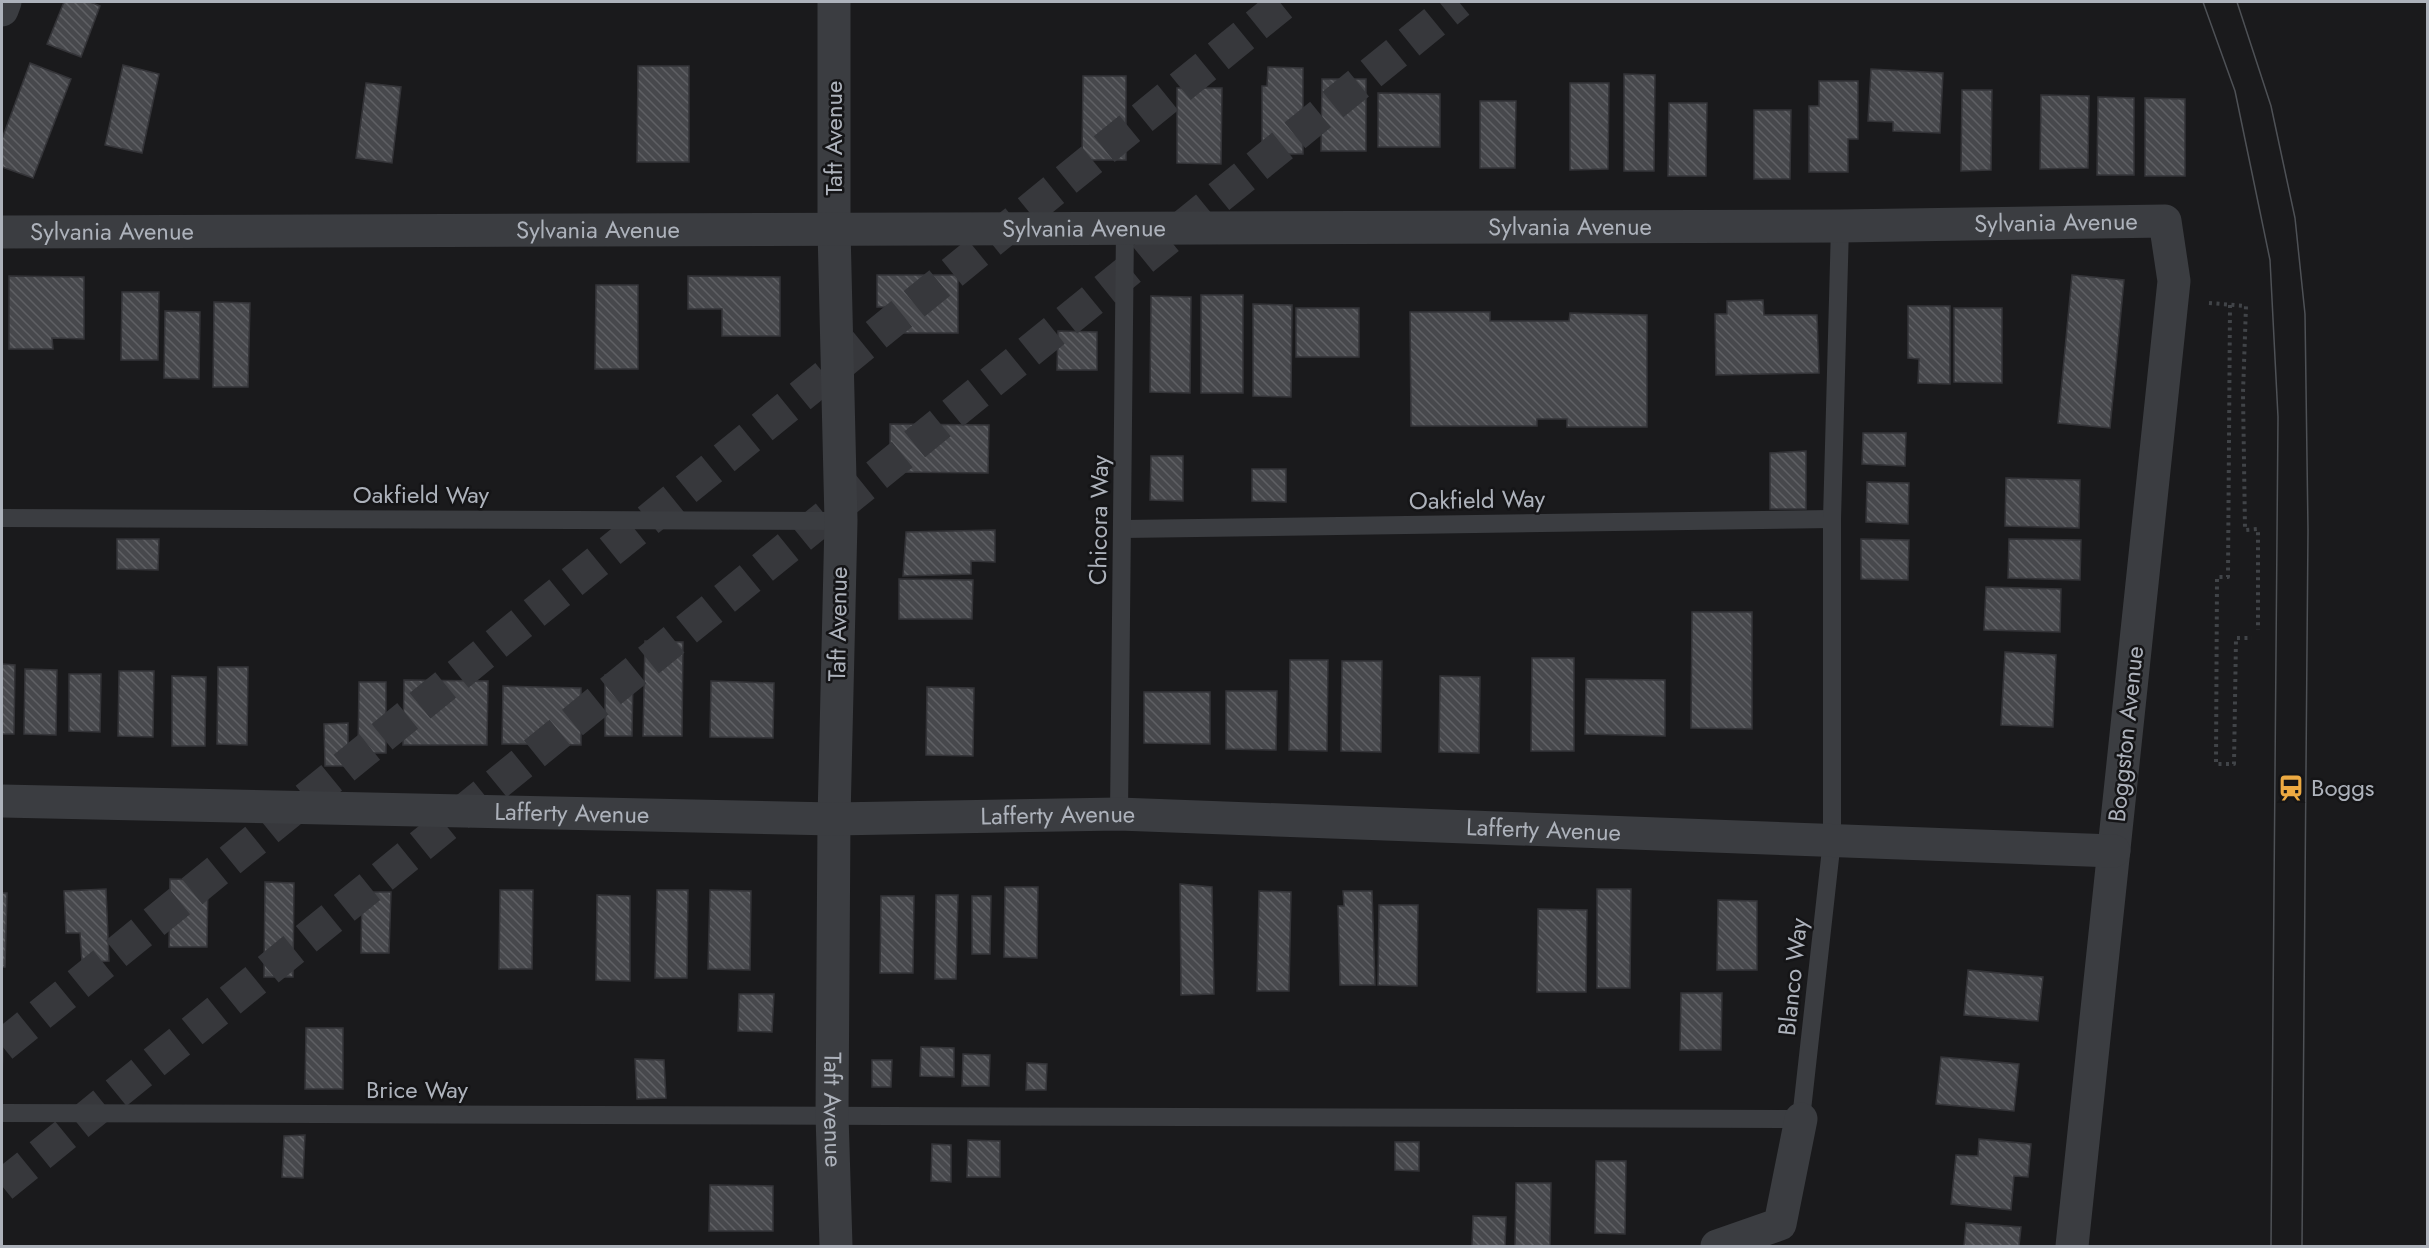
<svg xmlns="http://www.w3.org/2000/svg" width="2429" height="1248" font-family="Jost,sans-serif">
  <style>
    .building { fill: url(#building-back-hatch); stroke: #343438; stroke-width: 1.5 }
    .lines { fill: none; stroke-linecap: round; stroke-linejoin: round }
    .trunk-tunnel { stroke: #37383c; stroke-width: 33; stroke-dasharray: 33 16; stroke-linecap: butt }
    .path { stroke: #414448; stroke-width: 4; stroke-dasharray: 3 4.5; stroke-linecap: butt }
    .service { stroke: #3b3d41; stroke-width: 18 }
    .minor { stroke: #3b3d41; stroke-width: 33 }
    .tram { stroke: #4e5156; stroke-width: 1.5 }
    .labels { text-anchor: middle; stroke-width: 5; stroke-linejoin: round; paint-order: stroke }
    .street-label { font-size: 24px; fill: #adb2bb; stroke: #151517 }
    .poi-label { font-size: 24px; fill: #adb2bb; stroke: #151517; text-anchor: start }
  </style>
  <defs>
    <pattern id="building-back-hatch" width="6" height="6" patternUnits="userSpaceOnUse" patternTransform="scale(1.5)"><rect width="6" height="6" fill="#47484c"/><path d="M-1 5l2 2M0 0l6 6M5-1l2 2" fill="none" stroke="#5f6064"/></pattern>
  </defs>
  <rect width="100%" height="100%" fill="#1a1a1c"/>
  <g class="building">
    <path d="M 64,2 L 90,2 L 100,6 L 81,57 L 47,44 Z"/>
    <path d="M 30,63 L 71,79 L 33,178 L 2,167 L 2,139 Z"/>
    <path d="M 123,65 L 159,74 L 142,153 L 105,145 Z"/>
    <path d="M 638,66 L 689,66 L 689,162 L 637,162 Z"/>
    <path d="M 1268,67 L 1303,68 L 1303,154 L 1262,154 L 1262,86 L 1267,86 Z"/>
    <path d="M 1871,69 L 1943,73 L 1940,133 L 1893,131 L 1893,122 L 1868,121 Z"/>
    <path d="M 1624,74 L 1655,75 L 1654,171 L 1624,171 Z"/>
    <path d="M 1083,76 L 1126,76 L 1126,160 L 1082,160 Z"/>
    <path d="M 1322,79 L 1366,79 L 1366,151 L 1321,151 Z"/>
    <path d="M 1819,81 L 1858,81 L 1858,139 L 1848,139 L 1848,172 L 1809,172 L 1809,106 L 1819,106 Z"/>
    <path d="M 366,83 L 401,87 L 392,163 L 356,158 Z"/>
    <path d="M 1570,83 L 1609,83 L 1608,169 L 1570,170 Z"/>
    <path d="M 1177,88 L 1222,88 L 1221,164 L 1177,163 Z"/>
    <path d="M 1962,90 L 1992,90 L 1991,170 L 1961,171 Z"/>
    <path d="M 1378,93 L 1440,94 L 1440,147 L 1378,147 Z"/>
    <path d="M 2041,95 L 2089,96 L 2088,168 L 2040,169 Z"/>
    <path d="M 2098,97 L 2134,98 L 2134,175 L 2097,175 Z"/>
    <path d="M 2145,98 L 2185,99 L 2185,176 L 2145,176 Z"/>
    <path d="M 1480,101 L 1516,101 L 1515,168 L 1480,168 Z"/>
    <path d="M 1669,103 L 1707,103 L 1706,176 L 1668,176 Z"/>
    <path d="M 1754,110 L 1791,110 L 1790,179 L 1754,179 Z"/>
    <path d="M 877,275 L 958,275 L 958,333 L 890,333 L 890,307 L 877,307 Z"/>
    <path d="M 2072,275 L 2124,280 L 2110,428 L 2058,423 Z"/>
    <path d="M 9,276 L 84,277 L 84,339 L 52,338 L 53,349 L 9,349 Z"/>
    <path d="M 688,276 L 780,277 L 780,336 L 722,336 L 722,309 L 688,309 Z"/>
    <path d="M 596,285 L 638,285 L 638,369 L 595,369 Z"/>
    <path d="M 122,292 L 159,292 L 158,360 L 121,360 Z"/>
    <rect x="1201" y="295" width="42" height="98"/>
    <path d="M 1151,296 L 1191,297 L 1190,393 L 1150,392 Z"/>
    <path d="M 1763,300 L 1764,315 L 1817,315 L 1819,373 L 1716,375 L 1715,314 L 1727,314 L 1727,301 Z"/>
    <path d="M 214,302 L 250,303 L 248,387 L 213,387 Z"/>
    <path d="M 1253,304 L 1292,305 L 1291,397 L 1253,396 Z"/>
    <path d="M 1908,306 L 1950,306 L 1950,384 L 1918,383 L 1919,359 L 1908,358 Z"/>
    <rect x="1296" y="308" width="63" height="49"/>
    <path d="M 1954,308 L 2002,308 L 2002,383 L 1954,382 Z"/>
    <path d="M 165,311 L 200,312 L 199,379 L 164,378 Z"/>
    <path d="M 1410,312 L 1490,312 L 1490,321 L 1569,321 L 1570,313 L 1647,315 L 1647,427 L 1567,427 L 1567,419 L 1537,419 L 1537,426 L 1411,426 Z"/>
    <path d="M 1058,331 L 1097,332 L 1097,370 L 1057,370 Z"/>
    <path d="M 890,424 L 989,425 L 988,473 L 890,472 Z"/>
    <path d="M 1863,433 L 1906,433 L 1905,466 L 1862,464 Z"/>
    <path d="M 1806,451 L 1806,509 L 1770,509 L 1770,453 Z"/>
    <path d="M 1151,456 L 1183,456 L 1183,501 L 1150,500 Z"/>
    <path d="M 1252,469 L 1286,469 L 1286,502 L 1252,501 Z"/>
    <path d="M 2006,478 L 2080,480 L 2079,528 L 2005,526 Z"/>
    <path d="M 1867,482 L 1909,483 L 1908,524 L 1866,522 Z"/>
    <path d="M 995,530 L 995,562 L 971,561 L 971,574 L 903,576 L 906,532 Z"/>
    <path d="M 117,539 L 159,539 L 158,570 L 117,569 Z"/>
    <path d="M 1861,539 L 1909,540 L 1908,580 L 1861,579 Z"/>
    <path d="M 2009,539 L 2081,540 L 2080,580 L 2008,578 Z"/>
    <path d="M 899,579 L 973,580 L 972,619 L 899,619 Z"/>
    <path d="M 1986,587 L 2061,589 L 2060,632 L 1984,630 Z"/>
    <path d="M 1692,612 L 1752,612 L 1752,729 L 1691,728 Z"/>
    <path d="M 645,641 L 683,642 L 682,736 L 643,736 Z"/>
    <path d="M 2005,652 L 2056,655 L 2053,727 L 2001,725 Z"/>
    <path d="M 1532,658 L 1574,658 L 1574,751 L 1531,751 Z"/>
    <path d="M 1290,660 L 1328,660 L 1327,751 L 1289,750 Z"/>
    <path d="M 1342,661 L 1382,661 L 1381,752 L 1341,751 Z"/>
    <path d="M 2,664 L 15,665 L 14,734 L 2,734 Z"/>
    <path d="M 218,667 L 248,667 L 247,745 L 217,744 Z"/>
    <path d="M 25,669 L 57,670 L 56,735 L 24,734 Z"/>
    <path d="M 119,671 L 154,671 L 153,737 L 118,736 Z"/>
    <path d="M 69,674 L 101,674 L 100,732 L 69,731 Z"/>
    <path d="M 605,675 L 633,676 L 632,736 L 605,736 Z"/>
    <path d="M 172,676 L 206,677 L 205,746 L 172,746 Z"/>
    <path d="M 1440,676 L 1480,677 L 1479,753 L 1439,752 Z"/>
    <path d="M 1586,679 L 1665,680 L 1665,736 L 1585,734 Z"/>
    <path d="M 404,680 L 488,681 L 487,745 L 403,745 Z"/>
    <path d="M 711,681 L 774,683 L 773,738 L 710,737 Z"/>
    <path d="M 359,682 L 386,682 L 386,753 L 358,753 Z"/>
    <path d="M 503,686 L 581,688 L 581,745 L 502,744 Z"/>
    <path d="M 927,687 L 974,688 L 973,756 L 926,755 Z"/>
    <path d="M 1226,691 L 1277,691 L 1276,750 L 1226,749 Z"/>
    <path d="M 1144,692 L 1210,692 L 1210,744 L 1144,743 Z"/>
    <path d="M 348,723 L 348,766 L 325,766 L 324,724 Z"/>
    <path d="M 170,879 L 208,880 L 207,947 L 169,947 Z"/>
    <path d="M 265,882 L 294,883 L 293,977 L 264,977 Z"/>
    <path d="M 1180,884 L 1212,887 L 1214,994 L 1181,995 Z"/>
    <path d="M 1005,887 L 1038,887 L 1037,958 L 1004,957 Z"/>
    <path d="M 106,889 L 109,961 L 82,963 L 80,933 L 66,933 L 64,891 Z"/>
    <path d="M 1597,889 L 1631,889 L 1630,988 L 1597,988 Z"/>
    <path d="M 500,890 L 533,890 L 532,969 L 499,969 Z"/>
    <path d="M 657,890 L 688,890 L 687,978 L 655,978 Z"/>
    <path d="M 710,890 L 751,891 L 750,970 L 708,969 Z"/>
    <path d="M 1259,891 L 1291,892 L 1289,991 L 1257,991 Z"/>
    <path d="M 1343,891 L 1372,891 L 1375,985 L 1340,985 L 1338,906 L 1344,906 Z"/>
    <path d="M 362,892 L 391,892 L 389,953 L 361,953 Z"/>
    <path d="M 2,893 L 7,893 L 5,967 L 2,967 Z"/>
    <path d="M 597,895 L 630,896 L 630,981 L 596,980 Z"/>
    <path d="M 936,895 L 958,895 L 956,979 L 935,979 Z"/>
    <path d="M 881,896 L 914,896 L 913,973 L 880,973 Z"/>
    <path d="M 972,896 L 991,896 L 990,954 L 972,954 Z"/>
    <path d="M 1718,900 L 1757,901 L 1757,970 L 1717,970 Z"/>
    <path d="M 1379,905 L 1418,905 L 1417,986 L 1378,985 Z"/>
    <path d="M 1538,909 L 1587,910 L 1586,992 L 1537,992 Z"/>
    <path d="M 1968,970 L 2043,977 L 2038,1021 L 1964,1015 Z"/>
    <path d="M 1681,993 L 1722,993 L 1721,1050 L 1680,1050 Z"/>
    <path d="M 739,994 L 774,994 L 772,1032 L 738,1031 Z"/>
    <path d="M 306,1028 L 343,1028 L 343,1089 L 305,1089 Z"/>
    <path d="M 2,1038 L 3,1038 L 2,1087 Z"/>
    <path d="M 921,1047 L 954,1048 L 954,1077 L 920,1076 Z"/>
    <path d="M 963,1054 L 990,1055 L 989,1086 L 962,1086 Z"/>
    <path d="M 1941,1057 L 2019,1064 L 2014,1111 L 1936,1104 Z"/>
    <path d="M 635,1059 L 664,1060 L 666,1098 L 637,1099 Z"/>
    <path d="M 872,1060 L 892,1060 L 891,1087 L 872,1087 Z"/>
    <path d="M 1027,1063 L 1047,1064 L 1046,1090 L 1026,1090 Z"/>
    <path d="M 305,1135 L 303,1178 L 282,1177 L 284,1136 Z"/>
    <path d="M 1979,1139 L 2031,1144 L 2028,1177 L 2014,1176 L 2011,1210 L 1951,1204 L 1956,1155 L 1978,1156 Z"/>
    <path d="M 968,1140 L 1000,1141 L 1000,1177 L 967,1177 Z"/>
    <path d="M 1395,1142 L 1419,1142 L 1419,1171 L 1395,1170 Z"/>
    <path d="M 932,1144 L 951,1145 L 951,1182 L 931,1181 Z"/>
    <path d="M 1596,1161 L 1626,1161 L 1625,1234 L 1595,1233 Z"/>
    <path d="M 1516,1183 L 1551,1183 L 1550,1246 L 1515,1246 Z"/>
    <path d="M 710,1185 L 773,1186 L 773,1231 L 709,1231 Z"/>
    <path d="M 1473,1216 L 1506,1217 L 1505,1246 L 1472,1246 Z"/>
    <path d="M 1966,1223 L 2021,1227 L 2019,1246 L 1964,1246 Z"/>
  </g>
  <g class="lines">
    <g class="trunk-tunnel">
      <path d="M 2,1046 L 1285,2"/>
      <path d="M 2,1186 L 1459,2"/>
    </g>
    <g class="path">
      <path d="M 2209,303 L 2246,306 L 2243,393 L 2245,530 L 2258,529 L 2258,630"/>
      <path d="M 2230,305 L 2228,577 L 2217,577 L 2216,764 L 2234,764 L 2236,638 L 2252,638"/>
    </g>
    <g class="service">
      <path d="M 2,518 L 841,521"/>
      <path d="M 1123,529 L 1832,519"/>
      <path d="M 1119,814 L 1125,227"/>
      <path d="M 2,1113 L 1801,1119 L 1832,840 L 1832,519 L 1840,226"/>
    </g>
    <g class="minor">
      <path id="s1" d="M 834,2 L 834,229 L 841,521 L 834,819 L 832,1115 L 836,1246"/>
      <path d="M 2,10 L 5,2"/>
      <path id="s2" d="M 2,232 L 1840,226 L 2165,221 L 2174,281 L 2072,1246"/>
      <path id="s3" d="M 2,801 L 834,819 L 1119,814 L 2114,851"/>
      <path d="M 1717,1246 L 1780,1224 L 1801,1119"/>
    </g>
    <g class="tram">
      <path d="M 2203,2 L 2235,91 L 2270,260 L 2278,417 L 2271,1246"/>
      <path d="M 2237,2 L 2271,106 L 2295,218 L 2305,314 L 2308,530 L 2302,1246"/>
    </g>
  </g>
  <defs>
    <g id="station-bare" transform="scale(2.07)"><path d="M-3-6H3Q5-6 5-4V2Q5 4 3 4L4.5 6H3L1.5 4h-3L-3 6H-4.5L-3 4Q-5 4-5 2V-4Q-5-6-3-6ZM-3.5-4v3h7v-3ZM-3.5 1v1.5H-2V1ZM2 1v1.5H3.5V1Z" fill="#edaa42" stroke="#151517" stroke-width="2.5" paint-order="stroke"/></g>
  </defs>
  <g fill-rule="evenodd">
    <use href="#station-bare" x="2291" y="788"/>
  </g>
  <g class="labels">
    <g class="street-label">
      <text transform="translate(834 138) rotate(-90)" y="8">Taft Avenue</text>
      <text dy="8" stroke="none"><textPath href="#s2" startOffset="2054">Sylvania Avenue</textPath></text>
      <text dy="8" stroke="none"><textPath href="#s2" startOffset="1568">Sylvania Avenue</textPath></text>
      <text dy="8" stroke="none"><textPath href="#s2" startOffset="1082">Sylvania Avenue</textPath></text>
      <text dy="8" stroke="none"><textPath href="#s2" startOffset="596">Sylvania Avenue</textPath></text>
      <text dy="8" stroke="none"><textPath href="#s2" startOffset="110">Sylvania Avenue</textPath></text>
      <text x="421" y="503">Oakfield Way</text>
      <text transform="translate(1477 500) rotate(-1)" y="8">Oakfield Way</text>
      <text transform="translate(1099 520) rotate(-89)" y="8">Chicora Way</text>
      <text transform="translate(838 624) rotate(-89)" y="8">Taft Avenue</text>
      <text transform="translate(2126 734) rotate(-84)" y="8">Boggston Avenue</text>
      <text dy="8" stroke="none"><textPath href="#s3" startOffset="570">Lafferty Avenue</textPath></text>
      <text dy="8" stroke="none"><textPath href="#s3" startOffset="1056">Lafferty Avenue</textPath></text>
      <text dy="8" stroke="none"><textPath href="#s3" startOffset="1542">Lafferty Avenue</textPath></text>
      <text transform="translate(1793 977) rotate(-84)" y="8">Blanco Way</text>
      <text x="417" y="1098">Brice Way</text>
      <text dy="8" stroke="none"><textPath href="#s1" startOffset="1108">Taft Avenue</textPath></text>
    </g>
    <g class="poi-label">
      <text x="2311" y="796">Boggs</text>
    </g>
  </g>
  <rect width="2429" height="1248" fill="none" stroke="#adb2bb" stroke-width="6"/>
</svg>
